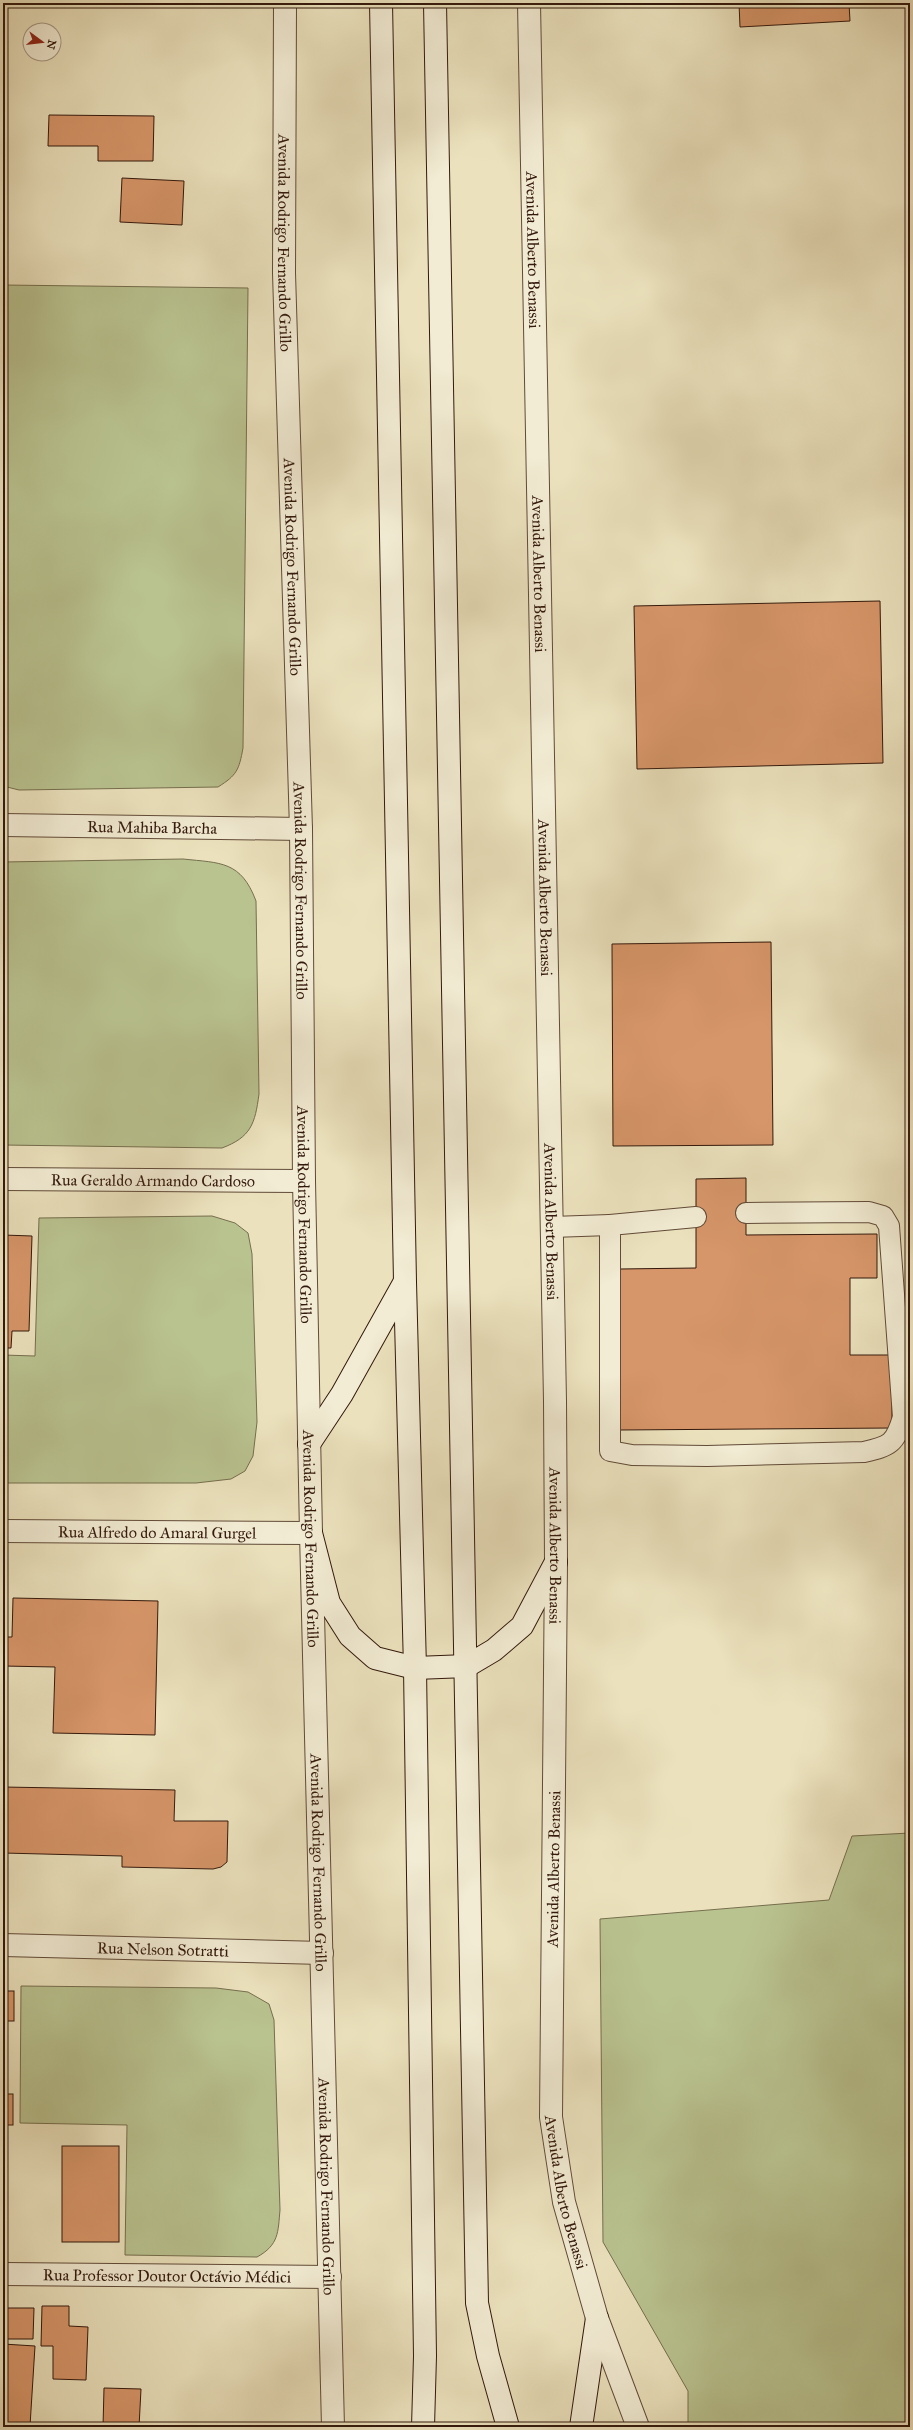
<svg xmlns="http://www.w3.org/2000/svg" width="913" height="2430" font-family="'IM FELL Great Primer',serif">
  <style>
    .green { fill: #b9c390; stroke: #766e4e }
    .building { fill: #d79669; stroke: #33180c }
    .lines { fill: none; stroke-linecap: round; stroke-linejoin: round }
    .service-casing { stroke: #614a38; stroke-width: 22 }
    .minor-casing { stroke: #614a38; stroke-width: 24 }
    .secondary-casing { stroke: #33180c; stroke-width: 24 }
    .service { stroke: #f2ecd4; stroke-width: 20 }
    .minor { stroke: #f2ecd4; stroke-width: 22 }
    .secondary { stroke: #f2ecd4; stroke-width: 22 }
    .labels { text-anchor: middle; stroke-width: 4; stroke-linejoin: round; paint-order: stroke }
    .street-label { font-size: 16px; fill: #33180c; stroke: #f2ecd4 }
  </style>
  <rect width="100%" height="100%" fill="#ebe2bd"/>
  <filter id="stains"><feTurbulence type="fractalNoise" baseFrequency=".005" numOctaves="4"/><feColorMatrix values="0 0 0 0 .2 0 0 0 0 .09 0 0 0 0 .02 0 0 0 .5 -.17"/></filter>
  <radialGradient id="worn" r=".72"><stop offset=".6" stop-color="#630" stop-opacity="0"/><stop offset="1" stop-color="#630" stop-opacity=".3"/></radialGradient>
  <g class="green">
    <path d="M 3,285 L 248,288 L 243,748 C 239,770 237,775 218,787 L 19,790 L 3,786 Z"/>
    <path d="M 183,859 C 221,863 241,861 256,901 L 259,1094 C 255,1124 251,1137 222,1148 L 3,1145 L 3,862 Z"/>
    <path d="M 212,1216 L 235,1223 L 248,1233 L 252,1254 L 257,1422 L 253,1456 L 245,1471 L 231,1479 L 196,1483 L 3,1483 L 3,1355 L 35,1356 L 39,1218 Z"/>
    <path d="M 910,1833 L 910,2427 L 688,2427 L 688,2391 L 603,2242 L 600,1919 L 829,1900 L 852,1836 Z"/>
    <path d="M 21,1986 L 216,1988 L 248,1992 L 269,2004 L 274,2020 L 280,2210 C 278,2232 279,2245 257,2257 L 125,2255 L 127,2125 L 20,2123 Z"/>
  </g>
  <g class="building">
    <path d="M 119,3 L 169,3 L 168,5 Z"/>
    <path d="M 739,3 L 849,3 L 850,21 L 740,27 Z"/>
    <path d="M 49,115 L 154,116 L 153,161 L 98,161 L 98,146 L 48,146 Z"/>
    <path d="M 122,178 L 184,181 L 182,225 L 120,222 Z"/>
    <path d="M 880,601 L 883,763 L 637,769 L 634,606 Z"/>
    <path d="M 771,942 L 773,1145 L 613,1146 L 612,944 Z"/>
    <path d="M 746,1178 L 746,1235 L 877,1234 L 877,1278 L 850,1278 L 850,1355 L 892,1355 L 892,1428 L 620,1430 L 620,1269 L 696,1268 L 696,1179 Z"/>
    <path d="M 3,1235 L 32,1236 L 29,1331 L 12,1331 L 11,1348 L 3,1348 Z"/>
    <path d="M 13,1598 L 158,1601 L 155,1735 L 53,1733 L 55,1667 L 3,1666 L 3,1637 L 12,1637 Z"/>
    <path d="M 3,1787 L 175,1790 L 174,1821 L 228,1821 L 227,1862 L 221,1867 L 213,1869 L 122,1867 L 122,1856 L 3,1853 Z"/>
    <rect x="3" y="1991" width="11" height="30"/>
    <rect x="3" y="2094" width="10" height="31"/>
    <rect x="62" y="2146" width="57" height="96"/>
    <path d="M 42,2306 L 69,2306 L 69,2326 L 88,2327 L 86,2380 L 53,2379 L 53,2346 L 41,2346 Z"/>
    <path d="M 3,2308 L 34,2308 L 33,2339 L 3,2339 Z"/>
    <path d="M 3,2344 L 35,2346 L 30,2426 L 3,2424 Z"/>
    <path d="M 104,2388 L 141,2389 L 139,2427 L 103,2427 Z"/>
  </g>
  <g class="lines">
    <g class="service-casing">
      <g id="service">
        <path d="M 696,1217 L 610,1225 L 610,1451 L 632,1455 L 707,1456 L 864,1452 C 890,1446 895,1444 903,1417 L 889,1226 L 883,1216 L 869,1212 L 746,1213"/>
        <path d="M 552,1227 L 610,1225"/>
      </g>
    </g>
    <g class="minor-casing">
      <g id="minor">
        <path id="s1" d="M 285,3 L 284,273 L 301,829 L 304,1181 L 311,1533 L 333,2427"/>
        <path id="s2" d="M 529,3 L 555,1401 L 556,1562 L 551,2117 L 564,2202 L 597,2318 L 638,2427"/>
        <path id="s3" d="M 3,825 L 301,829"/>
        <path id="s4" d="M 3,1179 L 304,1181"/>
        <path id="s5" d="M 3,1531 L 311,1533"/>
        <path id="s6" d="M 3,1945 L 322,1953"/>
        <path id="s7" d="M 3,2274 L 330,2277"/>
      </g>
    </g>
    <g class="secondary-casing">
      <g id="secondary">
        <path d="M 381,3 L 405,1282 L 415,1668 L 425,2356 L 423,2427"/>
        <path d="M 435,3 L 477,2303 L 488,2356 L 508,2427"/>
        <path d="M 309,1444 L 342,1394 L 404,1283"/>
        <path d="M 311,1533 L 329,1603 L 350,1636 L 375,1658 L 415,1668 L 467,1666 L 494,1650 L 522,1626 L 556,1562"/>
        <path d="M 581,2427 L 597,2318"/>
      </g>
    </g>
    <use href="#service" class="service"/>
    <use href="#minor" class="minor"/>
    <use href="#secondary" class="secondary"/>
  </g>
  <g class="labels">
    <g class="street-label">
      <text dy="6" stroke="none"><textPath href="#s1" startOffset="240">Avenida Rodrigo Fernando Grillo</textPath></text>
      <text dy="6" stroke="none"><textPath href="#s2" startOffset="247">Avenida Alberto Benassi</textPath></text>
      <text dy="6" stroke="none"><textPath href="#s1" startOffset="564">Avenida Rodrigo Fernando Grillo</textPath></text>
      <text dy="6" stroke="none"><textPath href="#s2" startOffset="571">Avenida Alberto Benassi</textPath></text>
      <text dy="6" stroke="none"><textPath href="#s3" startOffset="149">Rua Mahiba Barcha</textPath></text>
      <text dy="6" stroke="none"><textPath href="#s1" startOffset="888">Avenida Rodrigo Fernando Grillo</textPath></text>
      <text dy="6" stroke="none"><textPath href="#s2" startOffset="895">Avenida Alberto Benassi</textPath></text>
      <text dy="6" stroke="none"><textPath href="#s4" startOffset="150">Rua Geraldo Armando Cardoso</textPath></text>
      <text dy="6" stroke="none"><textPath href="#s1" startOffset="1212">Avenida Rodrigo Fernando Grillo</textPath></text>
      <text dy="6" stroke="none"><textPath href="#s2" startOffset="1219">Avenida Alberto Benassi</textPath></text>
      <text dy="6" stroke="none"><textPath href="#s5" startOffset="154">Rua Alfredo do Amaral Gurgel</textPath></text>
      <text dy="6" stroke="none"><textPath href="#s1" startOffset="1536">Avenida Rodrigo Fernando Grillo</textPath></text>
      <text dy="6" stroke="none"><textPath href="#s2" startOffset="1543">Avenida Alberto Benassi</textPath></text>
      <text dy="6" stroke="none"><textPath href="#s1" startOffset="1860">Avenida Rodrigo Fernando Grillo</textPath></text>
      <text transform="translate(553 1869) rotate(-89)" y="6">Avenida Alberto Benassi</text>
      <text dy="6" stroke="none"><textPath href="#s6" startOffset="160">Rua Nelson Sotratti</textPath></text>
      <text dy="6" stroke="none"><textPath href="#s1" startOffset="2184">Avenida Rodrigo Fernando Grillo</textPath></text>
      <text dy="6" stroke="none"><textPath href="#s2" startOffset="2191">Avenida Alberto Benassi</textPath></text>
      <text dy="6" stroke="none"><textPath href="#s7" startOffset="164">Rua Professor Doutor Octávio Médici</textPath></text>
    </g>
  </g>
  <rect width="913" height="2430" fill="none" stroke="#ebe2bd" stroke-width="16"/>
  <rect x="4" y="4" width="905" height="2422" fill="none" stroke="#33180c" stroke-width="2"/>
  <rect x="8" y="8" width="897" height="2414" fill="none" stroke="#33180c"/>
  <g transform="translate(42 42) rotate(105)"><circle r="19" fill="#f2ecd4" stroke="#a69784"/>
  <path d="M0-3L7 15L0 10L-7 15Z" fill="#8f2418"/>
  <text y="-6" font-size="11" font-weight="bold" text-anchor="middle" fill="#33180c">N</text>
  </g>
  <rect width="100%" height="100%" filter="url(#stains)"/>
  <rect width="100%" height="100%" fill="url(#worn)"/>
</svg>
